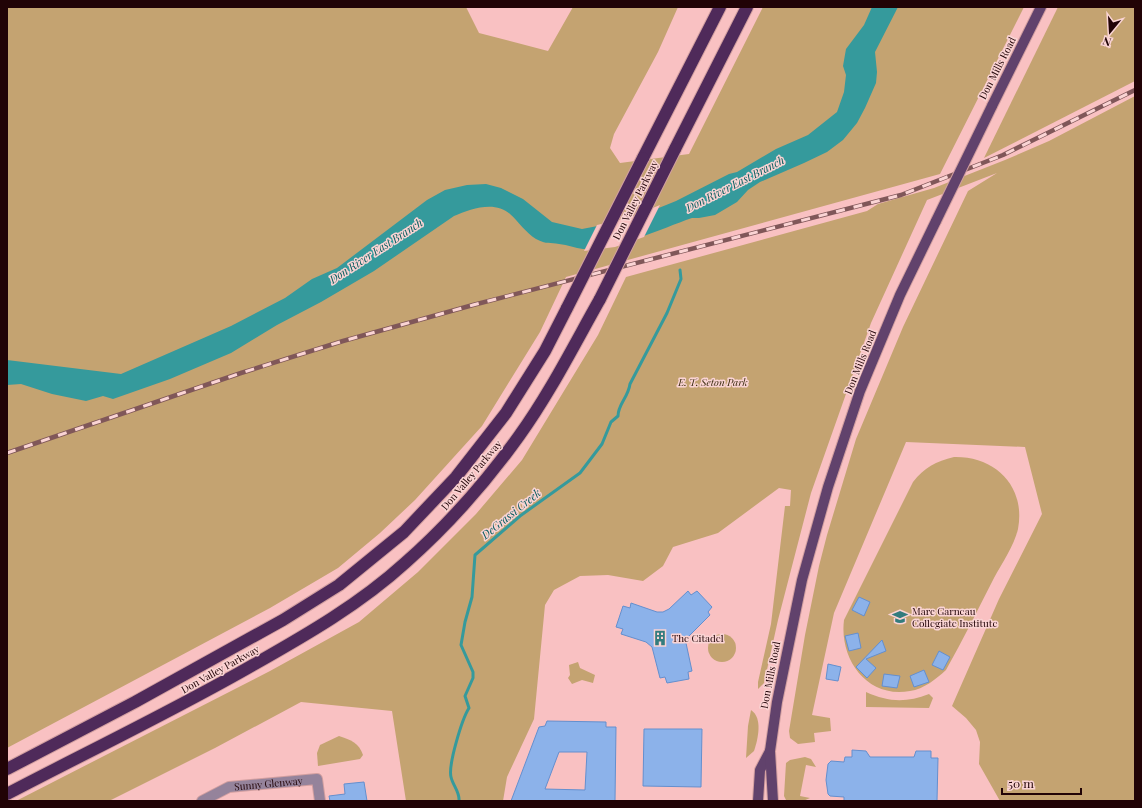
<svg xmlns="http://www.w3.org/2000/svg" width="1142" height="808" font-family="'Playfair Display',serif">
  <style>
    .green { fill: #c4a371 }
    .water { fill: #359a9c }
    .pier { fill: #f9c1c2 }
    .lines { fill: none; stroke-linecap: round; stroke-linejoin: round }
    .stream { stroke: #359a9c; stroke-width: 3 }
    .building { fill: #8cb2ea; stroke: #648fce; fill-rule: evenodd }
    .minor-casing { stroke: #d29fa0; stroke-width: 12 }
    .major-casing { stroke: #d29fa0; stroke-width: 12 }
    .highway-casing { stroke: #d29fa0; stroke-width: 14 }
    .minor { stroke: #95839b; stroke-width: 10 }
    .major { stroke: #61426c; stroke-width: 10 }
    .highway { stroke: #4f2a5a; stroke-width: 12 }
    .rail-casing { stroke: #805759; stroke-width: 4.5 }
    .rail { stroke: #fad4d4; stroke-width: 3; stroke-dasharray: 9; stroke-linecap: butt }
    .major-bridge-casing { stroke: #d29fa0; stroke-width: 12; stroke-linecap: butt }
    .highway-bridge-casing { stroke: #d29fa0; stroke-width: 14; stroke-linecap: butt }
    .major-bridge { stroke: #61426c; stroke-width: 10 }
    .highway-bridge { stroke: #4f2a5a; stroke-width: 12 }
    .labels { text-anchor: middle; stroke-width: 3; stroke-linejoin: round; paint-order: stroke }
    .street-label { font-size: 10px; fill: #210306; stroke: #fad4d4 }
    .park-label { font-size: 10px; font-style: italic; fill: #3a2a0e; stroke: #fad4d4 }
    .poi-label { font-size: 10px; fill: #210306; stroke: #fad4d4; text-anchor: start }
    .water-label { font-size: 11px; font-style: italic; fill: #005a5c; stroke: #fad4d4 }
  </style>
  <rect width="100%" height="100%" fill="#f9c1c2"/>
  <g class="green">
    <path d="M 7,7 L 466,7 L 479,33 L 548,51 L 573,7 L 678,7 L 658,52 L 614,134 L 610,148 L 620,163 L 689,154 L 763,7 L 1024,7 L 940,174 L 566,277 L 540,332 L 482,426 L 415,500 L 380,533 L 338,568 L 270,608 L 7,748 Z"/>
    <path d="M 1058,7 L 1135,7 L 1135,81 L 984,158 Z"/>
    <path d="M 1135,96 L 1135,801 L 1000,801 L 979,764 L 980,742 L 976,730 L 966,718 L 952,706 L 999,599 L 1042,514 L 1025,447 L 906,442 L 834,613 L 812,715 L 830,718 L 831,731 L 814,733 L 815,742 L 798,744 L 790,738 L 789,731 L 805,635 L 819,566 L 827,535 L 856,439 L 903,327 L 968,191 L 997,173 L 927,200 L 871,323 L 811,493 L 778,620 L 764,683 L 758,689 L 758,682 L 771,624 L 785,506 L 790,506 L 791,490 L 779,488 L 718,533 L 673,547 L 663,566 L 643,581 L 608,575 L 580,576 L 554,590 L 545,605 L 534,719 L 507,777 L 503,801 L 406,801 L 392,711 L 301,702 L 215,748 L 109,801 L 16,801 L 270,671 L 359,622 L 418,572 L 476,514 L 522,460 L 598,335 L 626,277 L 867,211 L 878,204 L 934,188 L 1005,160 L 1049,141 Z"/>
    <path d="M 954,457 C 995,456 1026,486 1018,529 C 1014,546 1002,563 994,578 C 978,609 963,640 946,670 C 936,679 924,689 910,691 C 867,699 839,659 844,620 L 913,482 C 924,468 936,461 954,457 Z"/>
    <circle cx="722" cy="648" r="14"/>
    <path d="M 578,662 L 580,668 L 595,675 L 593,683 L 582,680 L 572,684 L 568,678 L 570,675 L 569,665 Z"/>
    <path d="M 866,692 C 888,702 906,703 929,694 L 933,698 L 929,708 L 866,707 Z"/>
    <path d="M 751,710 C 763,718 758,739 754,751 L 746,758 L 748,726 Z"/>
    <path d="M 339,736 C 351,740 359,743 363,755 L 360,759 L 318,766 L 317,753 L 320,745 Z"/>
    <path d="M 805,757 L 811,759 L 816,767 L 806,765 L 800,796 L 810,798 L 803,801 L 786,800 L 784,796 L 786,763 L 790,760 Z"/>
  </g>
  <path class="water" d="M 872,7 L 898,7 L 875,52 L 877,72 L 876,83 L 865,108 L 857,123 L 843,140 L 827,152 L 804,163 L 760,182 L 748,190 L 737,202 L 715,215 L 699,218 L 692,218 C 660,229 617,250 583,249 C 575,248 568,245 559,244 C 550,242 547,245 536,239 C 526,233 518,221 510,214 C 495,200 470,209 454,216 L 374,271 L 321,302 L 277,325 L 231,353 L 170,379 L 113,399 L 103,396 L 86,401 L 52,394 L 21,384 L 7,385 L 7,360 L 121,374 L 231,326 L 285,298 L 312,279 L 337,268 L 427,200 L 445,190 L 467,185 L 486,184 L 501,188 L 523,199 L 552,222 L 582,229 L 629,220 L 676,201 L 729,174 L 737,172 L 776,149 L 808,135 L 837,112 L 844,92 L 846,75 L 843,66 L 846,49 L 864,25 Z"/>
  <path class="pier" d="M 660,205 L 644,237 L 615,247 L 584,251 L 597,225 L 628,218 Z"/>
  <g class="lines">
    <path class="stream" d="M 459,801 C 460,792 453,786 451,777 C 448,765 462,719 469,708 L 465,696 L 473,678 L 473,672 L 461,645 L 465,622 L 472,597 L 475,555 L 520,516 L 580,473 L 602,444 L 611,422 L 618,416 C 618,404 628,398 630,384 L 667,313 L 681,279 L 680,270"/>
  </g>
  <g class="building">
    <path d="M 688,591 L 691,595 L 697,591 L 712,607 L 708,612 L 710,615 L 688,637 L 686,643 L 692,671 L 688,672 L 689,679 L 667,683 L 665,677 L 660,678 L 652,647 L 646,642 L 621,634 L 623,629 L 616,627 L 623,606 L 630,608 L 631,603 L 657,612 L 663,612 L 669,609 Z"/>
    <path d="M 859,597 L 870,602 L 864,616 L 852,610 Z"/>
    <path d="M 858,633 L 861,648 L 849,651 L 845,636 Z"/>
    <path d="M 882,640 L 886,651 L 866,659 L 876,668 L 867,678 L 856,667 Z"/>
    <path d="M 939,651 L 950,657 L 943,670 L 932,665 Z"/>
    <path d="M 828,664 L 841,667 L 838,681 L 826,679 Z"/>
    <path d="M 924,670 L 929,682 L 914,687 L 910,676 Z"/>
    <path d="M 884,674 L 900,676 L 897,688 L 882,686 Z"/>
    <path d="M 547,721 L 606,722 L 606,727 L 616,727 L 615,801 L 511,801 L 539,727 L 545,726 ZM 559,752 L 587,752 L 585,790 L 545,789 Z"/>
    <path d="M 644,729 L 702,729 L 701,787 L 643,786 Z"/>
    <path d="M 852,750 L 866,751 L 870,757 L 914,757 L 916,751 L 931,751 L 931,758 L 938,758 L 937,801 L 844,801 L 844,797 L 830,796 L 828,794 L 826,780 L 828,764 L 831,761 L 844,762 L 845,757 L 852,757 Z"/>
    <path d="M 364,782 L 367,801 L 330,801 L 329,796 L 345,794 L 344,784 Z"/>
  </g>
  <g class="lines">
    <g class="minor-casing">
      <g id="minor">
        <path id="s1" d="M 202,801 L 229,787 L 317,779 L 320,801"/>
      </g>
    </g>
    <g class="major-casing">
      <g id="major">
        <path d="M 992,106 L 1041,7"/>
        <path d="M 758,801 L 760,770 L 770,751"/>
        <path d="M 773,801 L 770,751 L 777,702 L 802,580 L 828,487 L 860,391 L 900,295 L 936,221"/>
      </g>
    </g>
    <g class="highway-casing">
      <g id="highway">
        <path d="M 675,149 L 747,7"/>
        <path d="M 643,158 L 720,7"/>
        <path d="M 7,769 L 135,702 L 283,620 L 339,585 L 404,532 L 456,477 L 506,413 L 545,351 L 567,308"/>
        <path d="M 7,794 C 89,751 173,711 253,665 C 306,635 360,604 405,563 C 447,526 486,482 519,436 C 550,393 574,345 600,299"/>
      </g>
    </g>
    <use href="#minor" class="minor"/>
    <use href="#major" class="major"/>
    <use href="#highway" class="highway"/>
    <g class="rail-casing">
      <path id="rail" d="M 7,453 L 241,373 L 343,341 L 473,305 L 901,195 L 1003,155 L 1135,90"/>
    </g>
    <use href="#rail" class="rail"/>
    <g class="major-bridge-casing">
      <path id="major-bridge" d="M 936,221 L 992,106"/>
    </g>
    <g class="highway-bridge-casing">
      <g id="highway-bridge">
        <path d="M 600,299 L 675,149"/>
        <path d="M 567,308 L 643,158"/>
      </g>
    </g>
    <use href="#major-bridge" class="major-bridge"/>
    <use href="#highway-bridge" class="highway-bridge"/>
  </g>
  <defs>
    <g id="school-bare" transform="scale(1.2)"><path d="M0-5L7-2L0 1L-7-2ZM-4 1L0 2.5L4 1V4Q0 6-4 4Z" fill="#337c7e" stroke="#fad4d4" stroke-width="2.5" paint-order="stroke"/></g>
    <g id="building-bare" transform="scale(1.2)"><path d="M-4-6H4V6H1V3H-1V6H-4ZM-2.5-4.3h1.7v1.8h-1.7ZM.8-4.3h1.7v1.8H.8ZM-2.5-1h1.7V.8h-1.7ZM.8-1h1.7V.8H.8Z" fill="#337c7e" stroke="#fad4d4" stroke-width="2.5" paint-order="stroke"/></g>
  </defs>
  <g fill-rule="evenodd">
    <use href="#school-bare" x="900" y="617"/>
    <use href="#building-bare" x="660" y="638"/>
  </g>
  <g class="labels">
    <g class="street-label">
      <text transform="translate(997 68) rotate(-63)" y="4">Don Mills Road</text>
      <text transform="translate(635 200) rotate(-63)" y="4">Don Valley Parkway</text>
      <text transform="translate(860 362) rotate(-68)" y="4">Don Mills Road</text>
      <text transform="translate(471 475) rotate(-50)" y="4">Don Valley Parkway</text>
      <text transform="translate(220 669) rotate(-29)" y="4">Don Valley Parkway</text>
      <text transform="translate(770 675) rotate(-79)" y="4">Don Mills Road</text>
      <text dy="4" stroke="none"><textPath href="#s1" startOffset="70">Sunny Glenway</textPath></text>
    </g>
    <g class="park-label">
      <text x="713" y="386">E. T. Seton Park</text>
    </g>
    <g class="poi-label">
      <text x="912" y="615">Marc Garneau<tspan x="912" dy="12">Collegiate Institute</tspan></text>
      <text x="672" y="642">The Citadel</text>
    </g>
    <g class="water-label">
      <text transform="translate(735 184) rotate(-27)" y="4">Don River East Branch</text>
      <text transform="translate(376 251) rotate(-33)" y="4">Don River East Branch</text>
      <text transform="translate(511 514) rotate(-39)" y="4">DeGrassi Creek</text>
    </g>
  </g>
  <rect width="1142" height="808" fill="none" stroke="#210306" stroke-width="16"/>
  <g transform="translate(1110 32) rotate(198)" stroke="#fad4d4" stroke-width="3" paint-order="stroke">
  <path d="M0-3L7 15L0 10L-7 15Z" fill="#210306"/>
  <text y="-6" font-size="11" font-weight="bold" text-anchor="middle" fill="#210306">N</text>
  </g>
  <path d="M1002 788v6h79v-6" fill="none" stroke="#210306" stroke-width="2"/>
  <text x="1008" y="788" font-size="12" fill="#210306" stroke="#fad4d4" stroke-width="3" paint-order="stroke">50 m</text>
</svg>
